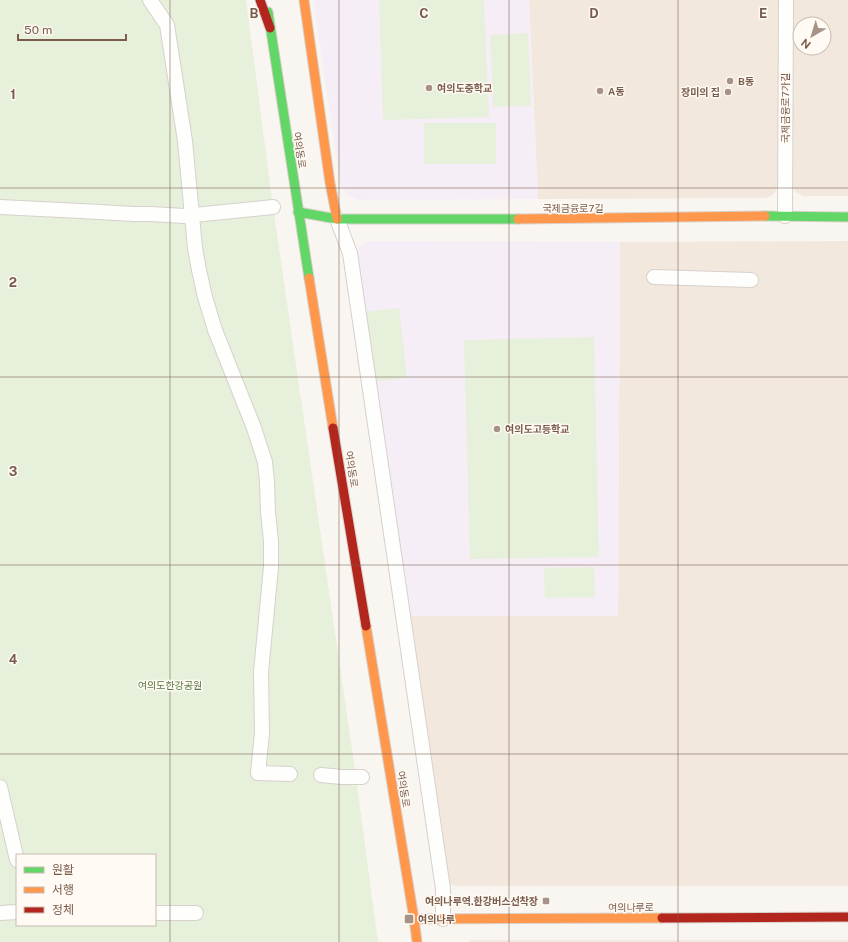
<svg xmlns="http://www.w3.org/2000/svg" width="848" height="942" font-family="'Public Sans','Noto Sans KR',sans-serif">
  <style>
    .residential { fill: #f2e8de; fill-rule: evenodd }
    .education { fill: #f6eef6 }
    .green { fill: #e7f0db; fill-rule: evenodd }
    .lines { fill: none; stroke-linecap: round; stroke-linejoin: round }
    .street-casing { stroke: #d7d1cb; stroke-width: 16 }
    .fast-casing { stroke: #d9d2cb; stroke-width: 11 }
    .slow-casing { stroke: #d9d2cb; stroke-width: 11 }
    .jam-casing { stroke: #d9d2cb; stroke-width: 11 }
    .street { stroke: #fefefd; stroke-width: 14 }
    .fast { stroke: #63d668; stroke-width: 9 }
    .slow { stroke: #ff974d; stroke-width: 9 }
    .jam { stroke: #b3261e; stroke-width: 9 }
    .grid { fill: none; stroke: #7a5c4d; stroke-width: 1; stroke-opacity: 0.55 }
    .poi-dot { fill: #a69286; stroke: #fffaf3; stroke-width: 1.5 }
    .labels { text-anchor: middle; stroke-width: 3; stroke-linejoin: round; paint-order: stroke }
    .poi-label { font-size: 10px; font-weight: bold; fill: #7a5c4d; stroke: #fffaf3; text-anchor: start }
    .street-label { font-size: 10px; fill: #7a5c4d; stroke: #fffaf3 }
    .park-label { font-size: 10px; fill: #537a41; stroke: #fffaf3 }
    .grid-label { font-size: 13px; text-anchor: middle; font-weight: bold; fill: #7a5c4d; stroke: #fffaf3; stroke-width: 3; stroke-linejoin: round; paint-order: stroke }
  </style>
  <rect width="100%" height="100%" fill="#f9f5f0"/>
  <g class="residential">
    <path d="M 529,0 L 778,0 L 778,185 L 774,194 L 771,196 L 766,198 L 538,199 Z"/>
    <path d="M 792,0 L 848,0 L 848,196 L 803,196 L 796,192 L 791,184 ZM 800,24 L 824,24 L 824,48 L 800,48 Z"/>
    <path d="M 848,241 L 848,886 L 457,886 L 450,884 L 448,881 L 401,616 L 618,616 L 620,242 Z"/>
    <path d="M 472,940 L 848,940 L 848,942 L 468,942 Z"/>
  </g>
  <g class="education">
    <path d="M 313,0 L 529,0 L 538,199 L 360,200 L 355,199 L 346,193 L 341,187 Z"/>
    <path d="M 368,241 L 620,242 L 618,616 L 401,616 L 354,252 L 358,247 Z"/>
  </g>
  <g class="green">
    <path d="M 0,0 L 246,0 L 273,207 L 355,770 L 378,942 L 0,942 ZM 17,855 L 155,855 L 155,925 L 17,925 Z"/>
    <path d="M 379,0 L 484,0 L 489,117 L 383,120 Z"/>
    <path d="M 528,33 L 531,106 L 493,107 L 490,35 Z"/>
    <rect x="424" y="123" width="72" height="41"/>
    <path d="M 399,308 L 407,378 L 370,382 L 362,312 Z"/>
    <path d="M 594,337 L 599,557 L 470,559 L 464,340 Z"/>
    <path d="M 594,567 L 595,597 L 545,598 L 544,568 Z"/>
  </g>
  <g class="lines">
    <g class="street-casing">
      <g id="street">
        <path d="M 150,0 L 167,25 L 185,141 L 195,248 L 199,270 L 205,297 L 215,330 L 254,428 L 265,462 L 267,482 L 268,512 L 271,541 L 271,567 L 261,672 L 262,733 L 258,773 L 290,774"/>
        <path d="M 0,207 L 81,211 L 134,214 L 151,214 L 184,216 L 273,207"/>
        <path d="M 785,216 L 786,0"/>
        <path d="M 337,219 L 350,253 L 443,889 L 443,919"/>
        <path d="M 654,277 L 751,280"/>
        <path d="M 321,775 L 342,777 L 362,777"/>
        <path d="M 0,787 L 17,860"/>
        <path d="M 0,913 L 17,912"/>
        <path d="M 155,913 L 196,913"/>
      </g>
    </g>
    <g class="fast-casing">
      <g id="fast">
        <path d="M 268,12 L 309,278"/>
        <path d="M 298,212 L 337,219 L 518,219"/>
        <path d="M 765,216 L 848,217"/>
      </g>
    </g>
    <g class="slow-casing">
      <g id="slow">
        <path d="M 304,0 L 330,183 L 337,219"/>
        <path d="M 518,219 L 765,216"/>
        <path d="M 309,278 L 333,428"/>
        <path d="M 366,626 L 414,919 L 417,942"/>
        <path d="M 414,919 L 662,918"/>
      </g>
    </g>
    <g class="jam-casing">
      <g id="jam">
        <path d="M 260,0 L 270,28"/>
        <path d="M 333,428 L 366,626"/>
        <path d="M 662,918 L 848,917"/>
      </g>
    </g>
    <use href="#street" class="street"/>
    <use href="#fast" class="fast"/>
    <use href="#slow" class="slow"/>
    <use href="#jam" class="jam"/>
  </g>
  <path class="grid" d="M 170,0 L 170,942M 339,0 L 339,942M 509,0 L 509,942M 678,0 L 678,942M 0,188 L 848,188M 0,377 L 848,377M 0,565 L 848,565M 0,754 L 848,754"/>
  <g class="poi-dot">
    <circle cx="730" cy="81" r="4"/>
    <circle cx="429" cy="88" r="4"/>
    <circle cx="600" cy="91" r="4"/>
    <circle cx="728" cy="92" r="4"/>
    <circle cx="497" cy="429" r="4"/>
    <rect x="542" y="897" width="8" height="8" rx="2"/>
    <rect x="404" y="914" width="10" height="10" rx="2"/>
  </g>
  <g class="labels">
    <g class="poi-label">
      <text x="738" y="85">B동</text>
      <text x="437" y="92">여의도중학교</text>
      <text x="608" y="95">A동</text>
      <text x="720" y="96" text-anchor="end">장미의 집</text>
      <text x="505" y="433">여의도고등학교</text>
      <text x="538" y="905" text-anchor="end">여의나루역.한강버스선착장</text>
      <text x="418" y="923">여의나루</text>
    </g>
    <g class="street-label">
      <text transform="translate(785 108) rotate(-90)" y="4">국제금융로7가길</text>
      <text transform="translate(300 150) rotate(81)" y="4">여의동로</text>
      <text x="573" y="212">국제금융로7길</text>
      <text transform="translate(352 469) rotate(81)" y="4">여의동로</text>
      <text transform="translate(404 789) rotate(81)" y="4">여의동로</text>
      <text x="631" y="911">여의나루로</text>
    </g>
    <g class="park-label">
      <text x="170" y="689">여의도한강공원</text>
    </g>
  </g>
  <g class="grid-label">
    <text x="254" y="18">B</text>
    <text x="424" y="18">C</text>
    <text x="594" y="18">D</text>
    <text x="763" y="18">E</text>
    <text x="13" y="99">1</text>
    <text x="13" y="287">2</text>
    <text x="13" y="476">3</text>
    <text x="13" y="664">4</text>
  </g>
  <rect x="16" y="854" width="140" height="72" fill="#fffaf3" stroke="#cabbb1"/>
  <rect x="24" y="867" width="20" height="6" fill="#63d668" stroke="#cabbb1"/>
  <text x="52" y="874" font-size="12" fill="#7a5c4d">원활</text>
  <rect x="24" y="887" width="20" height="6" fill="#ff974d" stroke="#cabbb1"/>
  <text x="52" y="894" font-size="12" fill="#7a5c4d">서행</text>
  <rect x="24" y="907" width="20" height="6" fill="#b3261e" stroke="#cabbb1"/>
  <text x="52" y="914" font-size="12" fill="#7a5c4d">정체</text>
  <g transform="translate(812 36) rotate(218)"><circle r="19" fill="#fffaf3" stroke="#cabbb1"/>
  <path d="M0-3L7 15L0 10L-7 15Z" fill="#a69286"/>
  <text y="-6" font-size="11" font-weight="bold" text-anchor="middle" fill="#7a5c4d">N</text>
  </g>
  <path d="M18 34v6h108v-6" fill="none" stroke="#7a5c4d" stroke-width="2"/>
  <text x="24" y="34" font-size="12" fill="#7a5c4d" stroke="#fffaf3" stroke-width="3" paint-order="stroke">50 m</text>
</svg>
